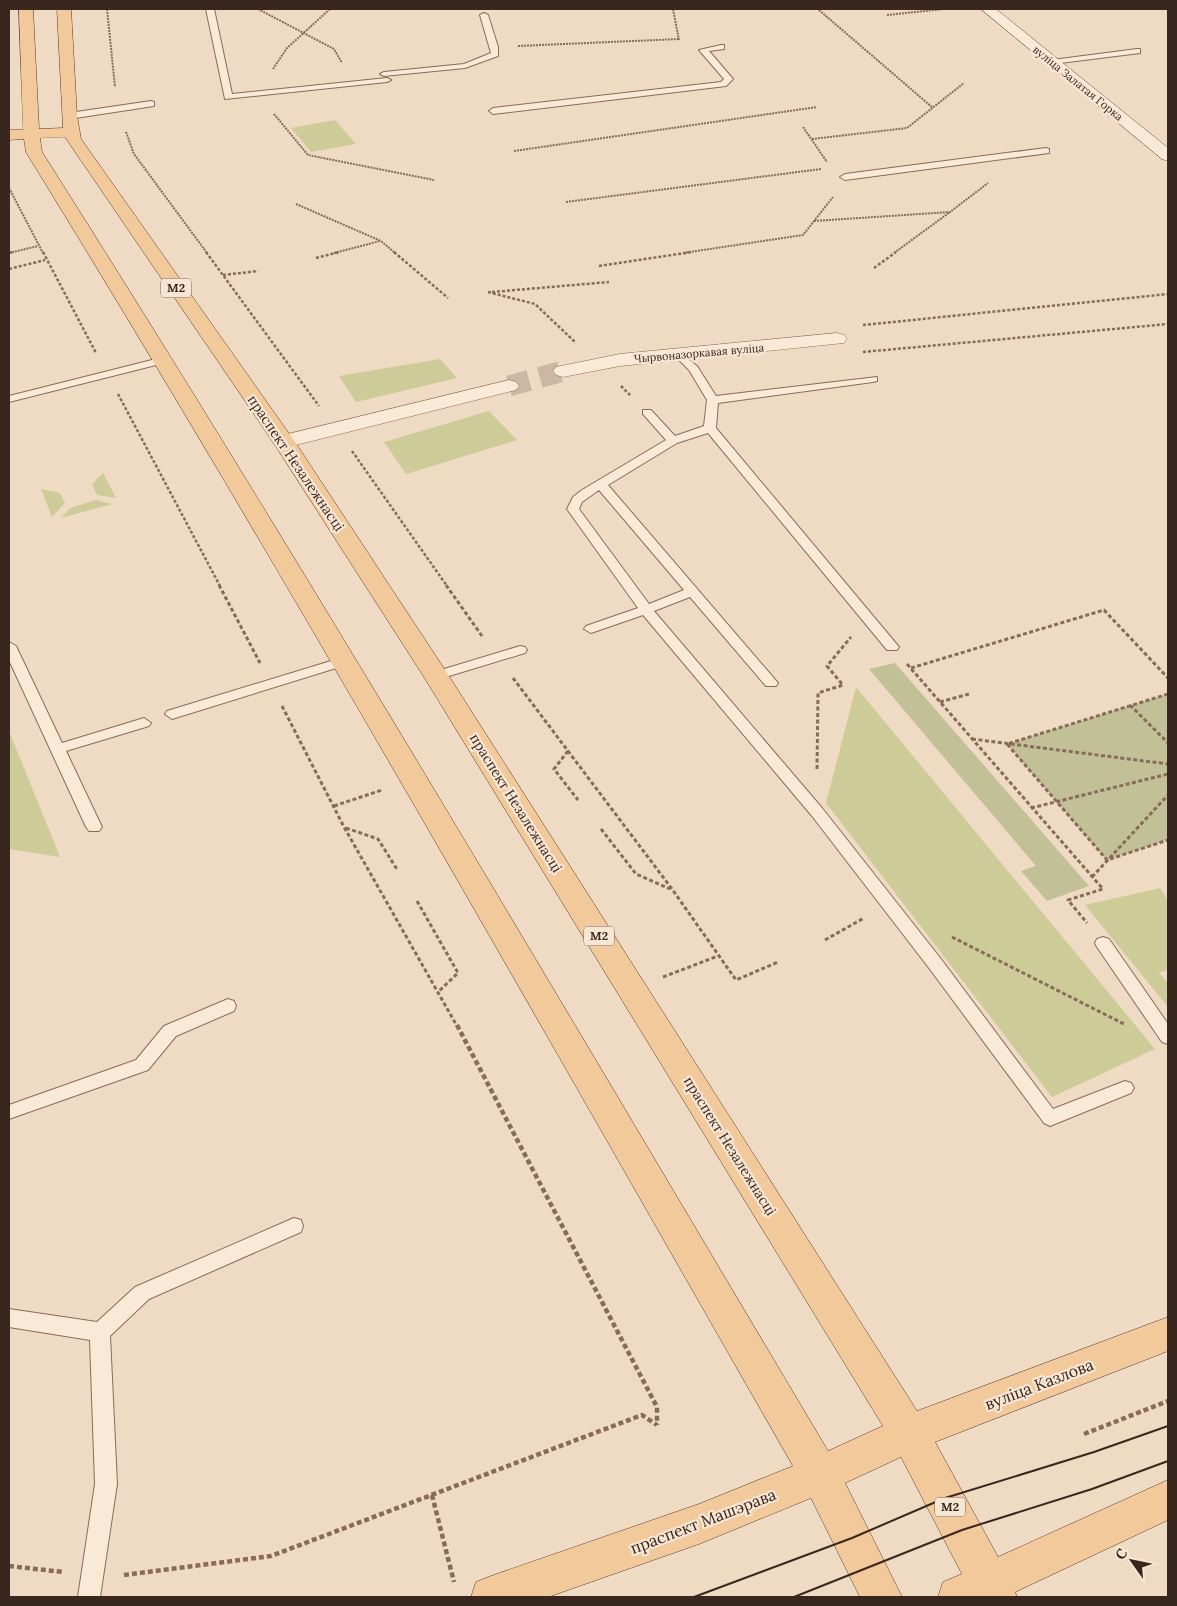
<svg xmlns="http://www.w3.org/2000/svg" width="1177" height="1606" font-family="Lora,serif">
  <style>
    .green { fill: #cdcb97 }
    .cemetery { fill: #c2c096 }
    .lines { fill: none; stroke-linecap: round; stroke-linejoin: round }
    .street-tunnel { stroke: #cbb7a2; stroke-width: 21; stroke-dasharray: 21 11; stroke-linecap: butt }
    .lane-casing { stroke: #896b59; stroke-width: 2 }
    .street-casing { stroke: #896b59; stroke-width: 1 }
    .secondary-casing { stroke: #6b4d3d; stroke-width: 1 }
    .primary-casing { stroke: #573b2e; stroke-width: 1 }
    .path-far3 { stroke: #896b59; stroke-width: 2; stroke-dasharray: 2 1; stroke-linecap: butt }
    .path-far2 { stroke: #896b59; stroke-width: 2.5; stroke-dasharray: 3 2; stroke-linecap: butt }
    .path-far1 { stroke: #896b59; stroke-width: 3; stroke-dasharray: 4 2.5; stroke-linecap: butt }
    .path { stroke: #896b59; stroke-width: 4.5; stroke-dasharray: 5 3; stroke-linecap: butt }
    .lane { fill: #f9e9d7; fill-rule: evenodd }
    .street { fill: #f9e9d7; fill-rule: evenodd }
    .secondary { fill: #f9e9d7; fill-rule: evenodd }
    .primary { fill: #f2c99a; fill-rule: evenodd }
    .tram { stroke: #39271e; stroke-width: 2 }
    .labels { text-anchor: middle; stroke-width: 4.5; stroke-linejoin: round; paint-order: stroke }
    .far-street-label { font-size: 11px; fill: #39271e; stroke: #f6e6d3 }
    .shield { fill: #f6e6d3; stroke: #726054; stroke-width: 1 }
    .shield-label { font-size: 12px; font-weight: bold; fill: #39271e }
    .street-label { font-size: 14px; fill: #39271e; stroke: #f6e6d3 }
    .near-street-label { font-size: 16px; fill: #39271e; stroke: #f6e6d3 }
  </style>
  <rect width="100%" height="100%" fill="#efdbc3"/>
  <g class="green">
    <path d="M 335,120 L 356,144 L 311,152 L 291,128 Z"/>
    <path d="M 440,359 L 457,378 L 356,402 L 339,376 Z"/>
    <path d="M 489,411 L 517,440 L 406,474 L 384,442 Z"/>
    <path d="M 103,473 L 116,498 L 97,495 L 92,484 Z"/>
    <path d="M 41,489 L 60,493 L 65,503 L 52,517 Z"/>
    <path d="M 96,500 L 112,504 L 61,518 L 70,508 Z"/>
    <path d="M 856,687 L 1155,1049 L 1052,1097 L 826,803 Z"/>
    <path d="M 9,731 L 60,857 L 9,849 Z"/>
    <path d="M 1160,888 L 1168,901 L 1168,970 L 1159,973 L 1168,983 L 1168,1007 L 1085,905 Z"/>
  </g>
  <g class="cemetery">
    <path d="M 895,663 L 1089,886 L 1047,901 L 1021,871 L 1036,866 L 869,669 Z"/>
    <path d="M 1168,694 L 1168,840 L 1107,860 L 1007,744 Z"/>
  </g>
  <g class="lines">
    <path class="street-tunnel" d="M 509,386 L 563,371"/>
    <g class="lane-casing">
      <g id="lane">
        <path d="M 206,9 L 214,9 L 232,94 L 387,78 L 391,80 L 387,82 L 225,99 Z"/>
        <path d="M 484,13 L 488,15 L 498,47 L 498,56 L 465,68 L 384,76 L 380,74 L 384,72 L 464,64 L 491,53 L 480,15 Z"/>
        <path d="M 721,45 L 724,45 L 724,49 L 709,51 L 733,79 L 726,86 L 493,114 L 489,111 L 493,108 L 721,82 L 724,79 L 699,50 Z"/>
        <path d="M 1137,49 L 1140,49 L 1140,53 L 1052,64 L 1048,62 L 1052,60 Z"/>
        <path d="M 151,101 L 154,102 L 154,106 L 69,119 L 65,116 L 69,113 Z"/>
        <path d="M 1046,148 L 1049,149 L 1049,153 L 845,180 L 840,177 L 845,174 Z"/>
        <path d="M 680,353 L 697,366 L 716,396 L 877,377 L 877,381 L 873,382 L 718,403 L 716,428 L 899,647 L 897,650 L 887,650 L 708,433 L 677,443 L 608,485 L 778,683 L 776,686 L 766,686 L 690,597 L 654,611 L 822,808 L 941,959 L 1053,1109 L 1125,1081 L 1131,1083 L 1134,1088 L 1131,1093 L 1050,1126 L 1044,1123 L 929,968 L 812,816 L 643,615 L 591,633 L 584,629 L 586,626 L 638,608 L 567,509 L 573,497 L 582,490 L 666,440 L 643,414 L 643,410 L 651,410 L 675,436 L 704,426 L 707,400 L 689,370 L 675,356 ZM 599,490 L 684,590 L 649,604 L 579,509 L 582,502 Z"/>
        <path d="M 164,357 L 169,360 L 168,362 L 9,402 L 9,396 Z"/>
        <path d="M 9,642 L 16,646 L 62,743 L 144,718 L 151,723 L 149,726 L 66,751 L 102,827 L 99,831 L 89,831 L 86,827 L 9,660 Z"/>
        <path d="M 520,646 L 525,647 L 527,650 L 525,653 L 436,680 L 429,676 L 431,673 Z"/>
        <path d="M 344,657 L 349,658 L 351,661 L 349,664 L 172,719 L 165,714 L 167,711 Z"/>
        <path d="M 1103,937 L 1109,939 L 1168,1024 L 1168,1044 L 1162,1042 L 1097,947 L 1095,943 L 1097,939 Z"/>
        <path d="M 228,999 L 234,1001 L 236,1006 L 234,1011 L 176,1036 L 148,1070 L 9,1119 L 9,1105 L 136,1060 L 164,1026 Z"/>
        <path d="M 294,1218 L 301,1220 L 303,1226 L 301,1232 L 149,1299 L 110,1336 L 117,1484 L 100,1597 L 78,1597 L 95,1484 L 90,1340 L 9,1327 L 9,1309 L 97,1322 L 135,1287 Z"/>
      </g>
    </g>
    <g class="street-casing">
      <g id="street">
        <path d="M 837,333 L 844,335 L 847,339 L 844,343 L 620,366 L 563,377 L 556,375 L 553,371 L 556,367 L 620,354 Z"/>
        <path d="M 509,380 L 516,382 L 519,386 L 516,390 L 284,448 L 276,447 L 273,442 L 276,437 Z"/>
      </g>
    </g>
    <g class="secondary-casing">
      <path id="secondary" d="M 981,9 L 996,9 L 1168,148 L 1168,161 L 1162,159 Z"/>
    </g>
    <g class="primary-casing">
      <path id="primary" d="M 19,9 L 33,9 L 39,129 L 63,128 L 57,9 L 71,9 L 77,116 L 81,139 L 295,442 L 445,670 L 917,1411 L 1168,1317 L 1168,1351 L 935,1442 L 998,1557 L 1168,1480 L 1168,1520 L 1015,1592 L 1017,1597 L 938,1597 L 943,1582 L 962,1574 L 901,1457 L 845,1483 L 902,1597 L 860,1597 L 811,1498 L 699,1544 L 548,1597 L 471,1597 L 476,1582 L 491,1576 L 699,1504 L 793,1466 C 541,1026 292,584 26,152 L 24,139 L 9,140 L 9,130 L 23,130 ZM 65,137 L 273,442 L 424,677 L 883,1426 L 828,1451 C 569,1016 313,579 42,152 L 40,138 Z"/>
    </g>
    <g class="path-far3">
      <path d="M 107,9 L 115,87"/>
      <path d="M 258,9 L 334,49 L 342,63"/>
      <path d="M 673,9 L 679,40"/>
      <path d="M 819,10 L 933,108"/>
      <path d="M 887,15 L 944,9"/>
      <path d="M 518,46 L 679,39"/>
      <path d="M 273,69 L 287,48 L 330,9"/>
      <path d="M 274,114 L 308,155 L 434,180"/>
      <path d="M 803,127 L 827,162"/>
      <path d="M 126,132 L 134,154 L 207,253"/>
      <path d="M 812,139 L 907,128 L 964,83"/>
      <path d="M 514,151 L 817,107"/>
      <path d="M 9,188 L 43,253"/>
      <path d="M 566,202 L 821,169"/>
      <path d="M 296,204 L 381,241 L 395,253"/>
      <path d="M 814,221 L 950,212 L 988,183"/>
      <path d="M 9,253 L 38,246"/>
      <path d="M 334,253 L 380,241"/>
      <path d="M 683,253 L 803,235 L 833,197"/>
      <path d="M 894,253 L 950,212"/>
    </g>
    <g class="path-far2">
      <path d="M 43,252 L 96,353"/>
      <path d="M 206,252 L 319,406"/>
      <path d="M 394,252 L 448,298"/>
      <path d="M 9,253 L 13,252"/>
      <path d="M 316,258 L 339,252"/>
      <path d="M 599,266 L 692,252"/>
      <path d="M 874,268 L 896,252"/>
      <path d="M 9,269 L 45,260"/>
      <path d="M 223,275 L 258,271"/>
      <path d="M 488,292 L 535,304 L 575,342"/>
      <path d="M 492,292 L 609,282"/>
      <path d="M 863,325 L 1168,294"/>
      <path d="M 863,352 L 1168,324"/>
      <path d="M 621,386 L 631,396"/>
      <path d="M 118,394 L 220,586"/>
      <path d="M 352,451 L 447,586"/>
    </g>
    <g class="path-far1">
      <path d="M 219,585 L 260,663"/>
      <path d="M 446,585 L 482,636"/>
      <path d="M 907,664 L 1103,889 L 1068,900 L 1087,923"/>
      <path d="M 911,668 L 1104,610 L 1168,678"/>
      <path d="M 513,678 L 672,889 L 736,980 L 778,962"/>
      <path d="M 1168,694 L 1007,744 L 1107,860 L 1168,840"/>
      <path d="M 940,702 L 969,694"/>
      <path d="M 1130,705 L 1168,743"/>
      <path d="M 282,706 L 344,827 L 457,1026"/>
      <path d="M 972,739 L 1168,764"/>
      <path d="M 568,751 L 554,769 L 578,800"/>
      <path d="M 817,769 L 818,693 L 843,685 L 827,666 L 851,637"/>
      <path d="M 334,806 L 382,790"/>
      <path d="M 1031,808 L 1168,774"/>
      <path d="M 346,828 L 378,839 L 398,871"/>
      <path d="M 601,829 L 636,874 L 670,889"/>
      <path d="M 1092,877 L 1168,795"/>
      <path d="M 417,901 L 458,973 L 439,991"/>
      <path d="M 952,937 L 1124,1024"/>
      <path d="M 825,940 L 864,918"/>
      <path d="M 663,977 L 718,956"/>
    </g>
    <g class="path">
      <path d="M 457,1025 L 657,1407 L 657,1425"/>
      <path d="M 1084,1434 L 1168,1401"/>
      <path d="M 432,1495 L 454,1582"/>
      <path d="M 9,1566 L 63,1572"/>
      <path d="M 124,1575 L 271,1556 L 642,1415 L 657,1425"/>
    </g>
    <use href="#lane" class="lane"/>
    <use href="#street" class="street"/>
    <use href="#secondary" class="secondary"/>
    <use href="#primary" class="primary"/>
    <g class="tram">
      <path d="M 694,1597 L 852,1538 L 945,1498 L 1094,1452 L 1168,1426"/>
      <path d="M 794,1597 L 962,1530 L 1092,1489 L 1168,1461"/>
    </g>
  </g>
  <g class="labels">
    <g class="far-street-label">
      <text transform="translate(1078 83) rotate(39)" y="4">вуліца Залатая Горка</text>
      <text transform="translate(699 353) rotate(-5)" y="4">Чырвоназоркавая вуліца</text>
    </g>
    <g class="shield">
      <rect x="161" y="278.5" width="30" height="19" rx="4"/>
      <rect x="584" y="926.5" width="30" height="19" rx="4"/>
      <rect x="935" y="1497.5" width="30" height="19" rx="4"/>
    </g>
    <g class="shield-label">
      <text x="176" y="292">М2</text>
      <text x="599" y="940">М2</text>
      <text x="950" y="1511">М2</text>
    </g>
    <g class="street-label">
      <text transform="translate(296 463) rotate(56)" y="5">праспект Незалежнасці</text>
      <text transform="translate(516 803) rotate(58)" y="5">праспект Незалежнасці</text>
      <text transform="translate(730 1146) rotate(58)" y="5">праспект Незалежнасці</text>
    </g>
    <g class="near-street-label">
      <text transform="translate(1039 1384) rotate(-21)" y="6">вуліца Казлова</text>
      <text transform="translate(703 1521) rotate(-21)" y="6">праспект Машэрава</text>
    </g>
  </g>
  <rect width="1177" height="1606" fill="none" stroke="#39271e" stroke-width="20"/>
  <g transform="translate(1132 1561) rotate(303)" stroke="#f6e6d3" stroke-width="4" paint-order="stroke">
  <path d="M0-4L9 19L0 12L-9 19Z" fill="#39271e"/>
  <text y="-8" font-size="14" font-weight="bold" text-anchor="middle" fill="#39271e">С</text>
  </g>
</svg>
